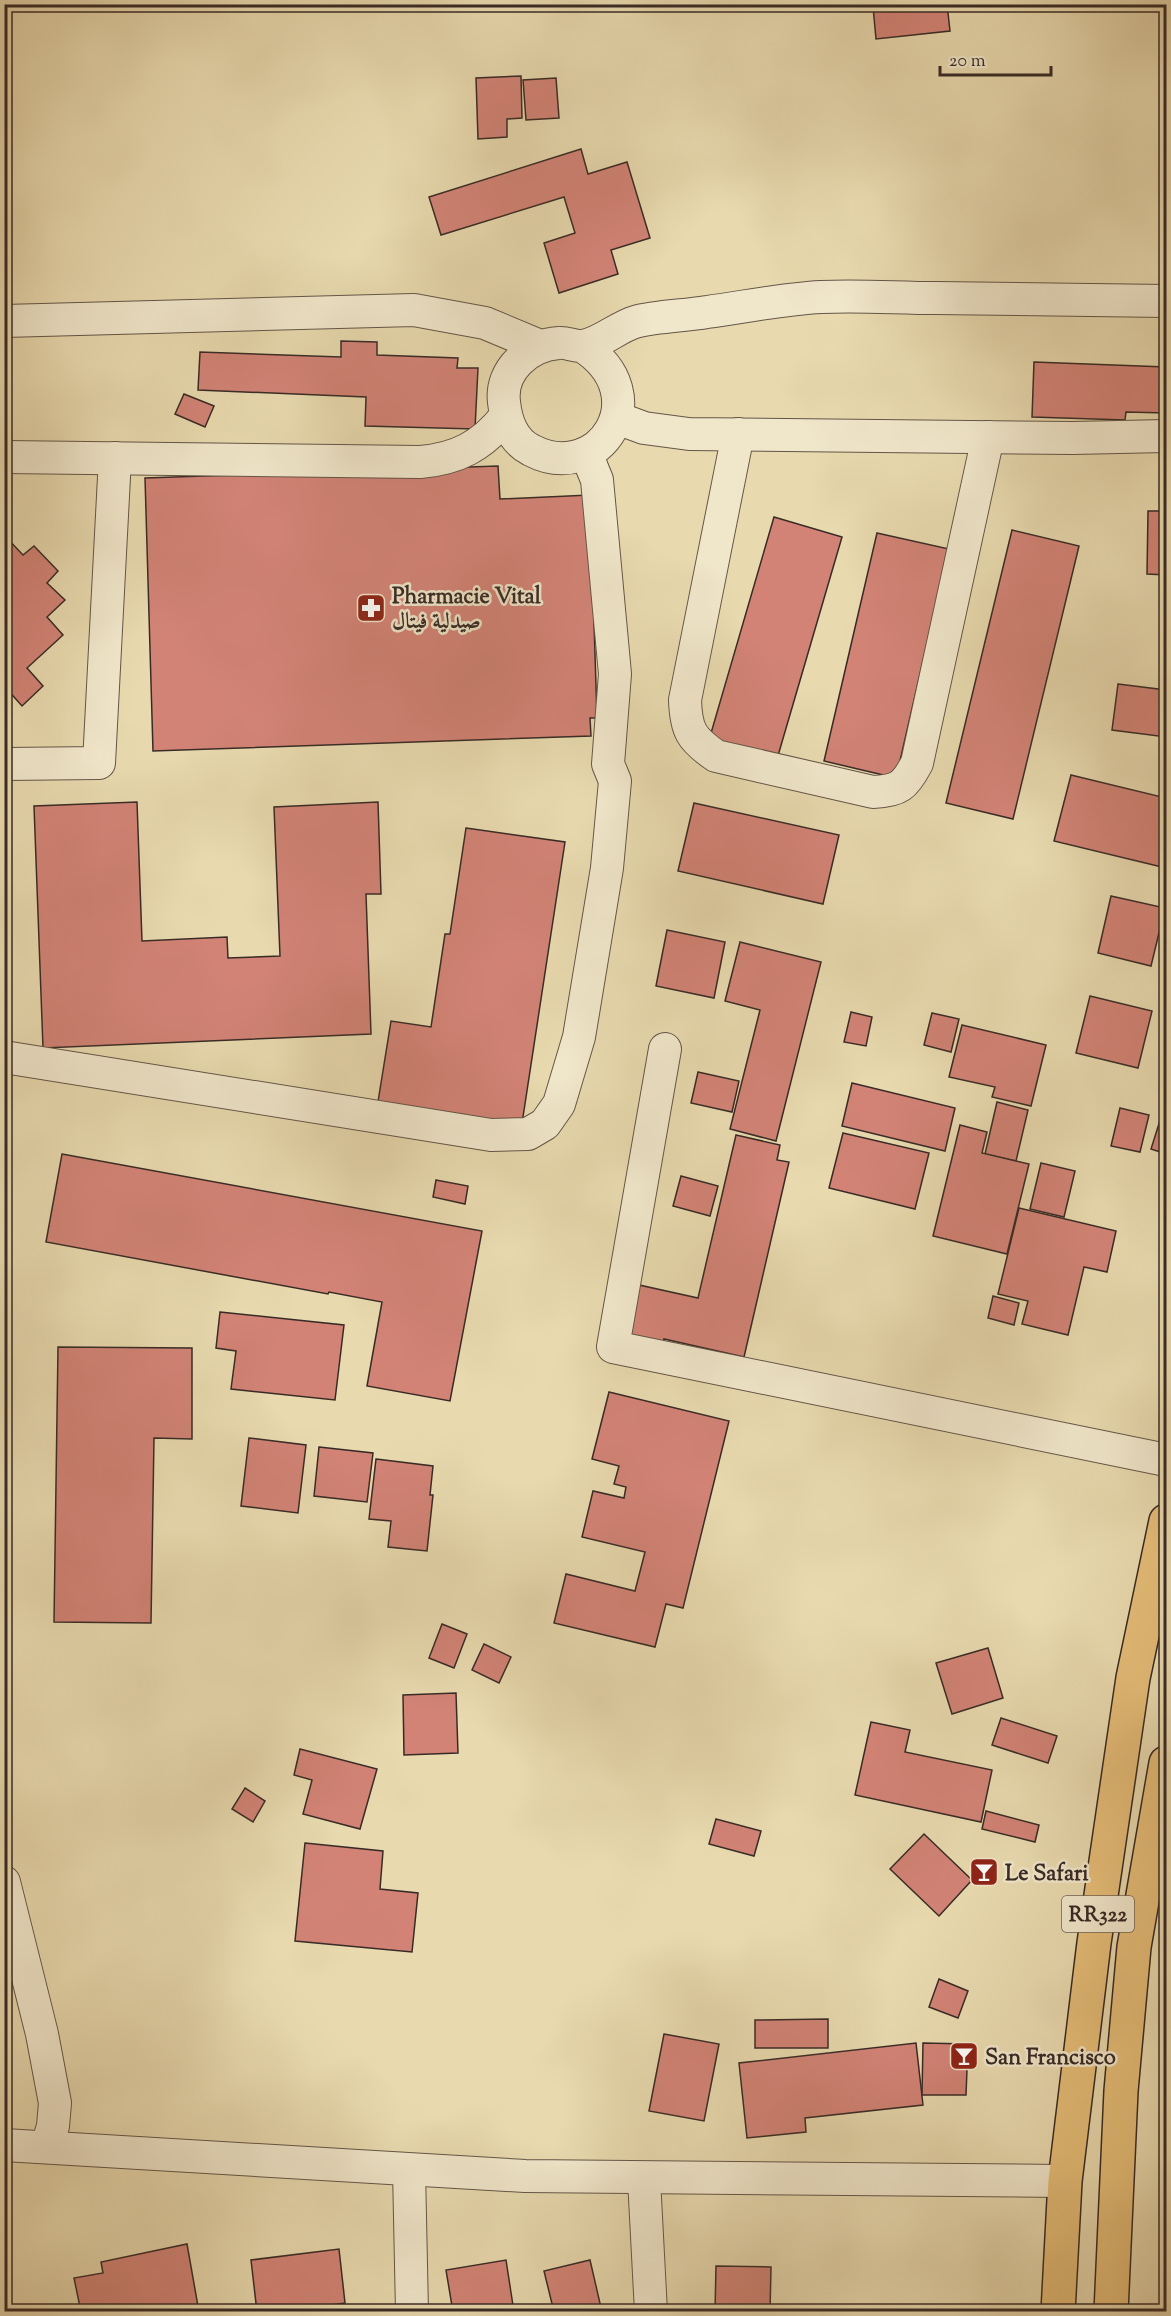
<svg xmlns="http://www.w3.org/2000/svg" width="1171" height="2316" font-family="'Sorts Mill Goudy',Amiri,serif">
  <style>
    .building { fill: #d28376; stroke: #382b26; stroke-width: 1.5 }
    .lines { fill: none; stroke-linecap: round; stroke-linejoin: round }
    .street-casing { stroke: #645648; stroke-width: 34 }
    .primary-casing { stroke: #382b26; stroke-width: 36 }
    .street { stroke: #f0e6ca; stroke-width: 32 }
    .primary { stroke: #e4bc77; stroke-width: 33 }
    .labels { text-anchor: middle; stroke-width: 5; stroke-linejoin: round; paint-order: stroke }
    .shield { fill: #f0e6ca; stroke: #6f6357; stroke-width: 1.5 }
    .shield-label { font-size: 21px; font-weight: bold; fill: #382b26 }
    .poi-label { font-size: 22px; font-weight: bold; fill: #382b26; stroke: #f0e6ca; text-anchor: start }
  </style>
  <rect width="100%" height="100%" fill="#e8d9ae"/>
  <filter id="stains"><feTurbulence type="fractalNoise" baseFrequency=".00333" numOctaves="4"/><feColorMatrix values="0 0 0 0 .2 0 0 0 0 .09 0 0 0 0 .02 0 0 0 .5 -.17"/></filter>
  <radialGradient id="worn" r=".72"><stop offset=".6" stop-color="#630" stop-opacity="0"/><stop offset="1" stop-color="#630" stop-opacity=".3"/></radialGradient>
  <g class="building">
    <path d="M 895,4 L 947,4 L 950,31 L 876,39 L 873,7 Z"/>
    <path d="M 521,76 L 522,118 L 507,119 L 507,137 L 478,139 L 476,78 Z"/>
    <path d="M 556,78 L 559,118 L 526,120 L 523,80 Z"/>
    <path d="M 581,149 L 588,174 L 627,162 L 650,238 L 611,250 L 618,274 L 559,293 L 544,243 L 575,233 L 564,197 L 441,235 L 429,197 Z"/>
    <path d="M 341,341 L 377,342 L 377,355 L 458,358 L 457,368 L 478,368 L 475,429 L 365,426 L 366,397 L 198,390 L 200,352 L 341,357 Z"/>
    <path d="M 1034,362 L 1166,367 L 1166,413 L 1126,412 L 1125,420 L 1032,417 Z"/>
    <path d="M 184,394 L 214,406 L 205,427 L 175,414 Z"/>
    <path d="M 498,466 L 500,499 L 590,495 L 597,718 L 590,718 L 591,736 L 153,751 L 145,478 Z"/>
    <path d="M 1148,511 L 1166,511 L 1166,575 L 1147,574 Z"/>
    <path d="M 774,517 L 842,537 L 777,759 L 709,740 Z"/>
    <path d="M 1012,530 L 1079,546 L 1013,819 L 946,803 Z"/>
    <path d="M 877,533 L 949,549 L 896,778 L 824,761 Z"/>
    <path d="M 4,535 L 23,555 L 34,546 L 58,571 L 47,583 L 65,600 L 47,617 L 63,635 L 27,668 L 43,686 L 22,706 L 6,688 L 4,689 Z"/>
    <path d="M 1118,684 L 1166,690 L 1166,737 L 1112,730 Z"/>
    <path d="M 1071,775 L 1166,798 L 1166,868 L 1054,841 Z"/>
    <path d="M 137,802 L 142,941 L 227,937 L 228,958 L 280,956 L 274,807 L 378,802 L 381,894 L 366,894 L 371,1034 L 43,1048 L 34,806 Z"/>
    <path d="M 694,803 L 839,835 L 823,904 L 678,871 Z"/>
    <path d="M 466,828 L 565,842 L 521,1130 L 377,1108 L 391,1021 L 431,1027 L 445,934 L 450,934 Z"/>
    <path d="M 1111,896 L 1165,908 L 1151,966 L 1098,953 Z"/>
    <path d="M 667,930 L 725,942 L 714,998 L 656,986 Z"/>
    <path d="M 740,942 L 821,962 L 776,1141 L 730,1129 L 760,1010 L 725,1001 Z"/>
    <path d="M 1090,996 L 1152,1011 L 1138,1068 L 1076,1053 Z"/>
    <path d="M 851,1012 L 872,1017 L 866,1046 L 844,1042 Z"/>
    <path d="M 932,1013 L 959,1019 L 951,1052 L 924,1045 Z"/>
    <path d="M 962,1025 L 1046,1045 L 1031,1106 L 992,1097 L 995,1087 L 949,1077 Z"/>
    <path d="M 698,1072 L 739,1081 L 732,1112 L 691,1103 Z"/>
    <path d="M 852,1083 L 955,1108 L 945,1151 L 842,1126 Z"/>
    <path d="M 997,1102 L 1028,1110 L 1016,1161 L 985,1154 Z"/>
    <path d="M 1120,1108 L 1149,1115 L 1140,1152 L 1111,1146 Z"/>
    <path d="M 1163,1111 L 1166,1112 L 1166,1154 L 1151,1149 Z"/>
    <path d="M 960,1125 L 987,1132 L 982,1153 L 1029,1164 L 1007,1254 L 933,1236 Z"/>
    <path d="M 843,1133 L 929,1153 L 915,1209 L 829,1188 Z"/>
    <path d="M 736,1135 L 780,1145 L 777,1160 L 789,1162 L 744,1357 L 664,1339 L 662,1346 L 627,1337 L 639,1285 L 698,1298 Z"/>
    <path d="M 62,1154 L 482,1231 L 450,1401 L 367,1386 L 382,1302 L 329,1292 L 328,1294 L 46,1242 Z"/>
    <path d="M 1041,1163 L 1075,1171 L 1064,1217 L 1030,1209 Z"/>
    <path d="M 681,1176 L 718,1186 L 710,1216 L 673,1206 Z"/>
    <path d="M 436,1180 L 468,1186 L 465,1204 L 433,1197 Z"/>
    <path d="M 1019,1208 L 1116,1231 L 1107,1272 L 1084,1267 L 1068,1335 L 1022,1324 L 1028,1301 L 998,1294 Z"/>
    <path d="M 993,1296 L 1019,1303 L 1014,1325 L 988,1318 Z"/>
    <path d="M 220,1312 L 344,1325 L 335,1400 L 231,1389 L 236,1351 L 216,1348 Z"/>
    <path d="M 58,1347 L 192,1348 L 192,1439 L 154,1438 L 151,1623 L 54,1622 Z"/>
    <path d="M 609,1392 L 729,1421 L 683,1608 L 666,1604 L 655,1647 L 554,1623 L 566,1574 L 635,1591 L 645,1552 L 582,1537 L 593,1491 L 624,1498 L 626,1487 L 614,1484 L 619,1466 L 592,1459 Z"/>
    <path d="M 249,1438 L 306,1445 L 298,1513 L 241,1506 Z"/>
    <path d="M 319,1447 L 373,1453 L 367,1502 L 314,1496 Z"/>
    <path d="M 376,1459 L 433,1466 L 430,1495 L 433,1495 L 427,1551 L 388,1547 L 391,1521 L 369,1519 Z"/>
    <path d="M 442,1624 L 467,1634 L 454,1668 L 429,1658 Z"/>
    <path d="M 484,1644 L 511,1657 L 499,1683 L 472,1670 Z"/>
    <path d="M 988,1648 L 1003,1698 L 952,1714 L 936,1663 Z"/>
    <path d="M 456,1693 L 458,1753 L 404,1755 L 403,1695 Z"/>
    <path d="M 1001,1718 L 1057,1736 L 1048,1763 L 992,1745 Z"/>
    <path d="M 871,1722 L 910,1730 L 905,1752 L 992,1770 L 981,1822 L 855,1795 Z"/>
    <path d="M 300,1749 L 377,1769 L 360,1829 L 303,1814 L 312,1780 L 294,1775 Z"/>
    <path d="M 245,1788 L 265,1801 L 253,1822 L 232,1809 Z"/>
    <path d="M 986,1811 L 1039,1825 L 1035,1842 L 982,1829 Z"/>
    <path d="M 716,1819 L 761,1831 L 754,1856 L 709,1844 Z"/>
    <path d="M 924,1834 L 972,1880 L 939,1916 L 890,1869 Z"/>
    <path d="M 305,1843 L 383,1851 L 380,1889 L 418,1893 L 412,1952 L 295,1941 Z"/>
    <path d="M 939,1979 L 968,1991 L 958,2018 L 929,2007 Z"/>
    <path d="M 828,2019 L 828,2048 L 755,2048 L 755,2020 Z"/>
    <path d="M 664,2034 L 719,2044 L 704,2121 L 649,2111 Z"/>
    <path d="M 916,2043 L 923,2105 L 805,2118 L 806,2132 L 747,2138 L 739,2063 Z"/>
    <path d="M 923,2043 L 968,2044 L 966,2095 L 922,2095 Z"/>
    <path d="M 187,2244 L 199,2312 L 81,2312 L 74,2278 L 103,2273 L 101,2262 Z"/>
    <path d="M 339,2249 L 345,2303 L 332,2305 L 333,2312 L 257,2312 L 251,2260 Z"/>
    <path d="M 506,2260 L 514,2312 L 453,2312 L 446,2270 Z"/>
    <path d="M 590,2260 L 602,2312 L 554,2312 L 544,2271 Z"/>
    <path d="M 716,2266 L 771,2267 L 770,2312 L 715,2312 Z"/>
  </g>
  <g class="lines">
    <g class="street-casing">
      <g id="street">
        <path d="M 4,321 L 414,310 L 485,323 L 540,346"/>
        <path d="M 582,346 C 659,395 599,486 531,450 C 513,441 506,421 504,402 C 500,370 529,345 559,343 C 567,342 575,347 583,346 C 601,343 618,327 635,322 C 657,316 684,316 707,312 C 744,307 783,299 821,297 C 859,295 898,298 936,298 C 1013,299 1090,300 1166,301"/>
        <path d="M 617,418 L 644,428 L 689,434 L 1073,438 L 1166,436"/>
        <path d="M 738,434 L 685,700 C 686,730 691,739 716,756 L 873,792 C 899,791 905,786 917,763 L 988,437"/>
        <path d="M 4,457 L 420,462 C 457,459 482,446 505,417"/>
        <path d="M 4,764 L 99,763 L 115,458"/>
        <path d="M 665,1049 L 613,1347 L 1166,1460"/>
        <path d="M 4,1057 L 491,1135 L 528,1134 L 545,1124 L 559,1104 L 579,1037 L 607,868 L 615,781 L 608,764 L 615,674 L 597,480 L 586,453"/>
        <path d="M 4,1882 L 42,2034 L 55,2103 L 53,2126 L 47,2147"/>
        <path d="M 4,2145 L 525,2176 L 1065,2181"/>
        <path d="M 409,2170 L 412,2312"/>
        <path d="M 644,2179 L 651,2312"/>
      </g>
    </g>
    <g class="primary-casing">
      <g id="primary">
        <path d="M 1058,2312 L 1065,2181 L 1094,1943 L 1133,1678 L 1166,1521"/>
        <path d="M 1111,2312 L 1121,2091 L 1134,1947 L 1166,1763"/>
      </g>
    </g>
    <use href="#street" class="street"/>
    <use href="#primary" class="primary"/>
  </g>
  <defs>
    <g id="pharmacy-square" transform="scale(1.5)"><rect x="-9" y="-9" width="18" height="18" rx="4" fill="#8f2418" stroke="#f0e6ca"/><path d="M-2-6h4v4h4v4h-4v4h-4v-4h-4v-4h4Z" fill="#fff"/></g>
    <g id="bar-square" transform="scale(1.5)"><rect x="-9" y="-9" width="18" height="18" rx="4" fill="#8f2418" stroke="#f0e6ca"/><path d="M-6-5H6L.8 .8V4.5H3.5V6h-7V4.5H-.8V.8Z" fill="#fff"/></g>
  </defs>
  <g fill-rule="evenodd">
    <use href="#pharmacy-square" x="371" y="608"/>
    <use href="#bar-square" x="984" y="1872"/>
    <use href="#bar-square" x="964" y="2056"/>
  </g>
  <g class="labels">
    <rect class="shield" x="1062" y="1896" width="72" height="36" rx="4.5"/>
    <g class="shield-label">
      <text x="1098" y="1921">RR322</text>
    </g>
    <g class="poi-label">
      <text x="392" y="603">Pharmacie Vital<tspan x="392" dy="25">صيدلية فيتال</tspan></text>
      <text x="1005" y="1880">Le Safari</text>
      <text x="985" y="2064">San Francisco</text>
    </g>
  </g>
  <rect width="1171" height="2316" fill="none" stroke="#e8d9ae" stroke-width="24"/>
  <rect x="6" y="6" width="1159" height="2304" fill="none" stroke="#382b26" stroke-width="3"/>
  <rect x="12" y="12" width="1147" height="2292" fill="none" stroke="#382b26" stroke-width="1.5"/>
  <path d="M940 66v9h111v-9" fill="none" stroke="#382b26" stroke-width="3"/>
  <text x="949" y="66" font-size="18" fill="#382b26" stroke="#f0e6ca" stroke-width="4.5" paint-order="stroke">20 m</text>
  <rect width="100%" height="100%" filter="url(#stains)"/>
  <rect width="100%" height="100%" fill="url(#worn)"/>
</svg>
